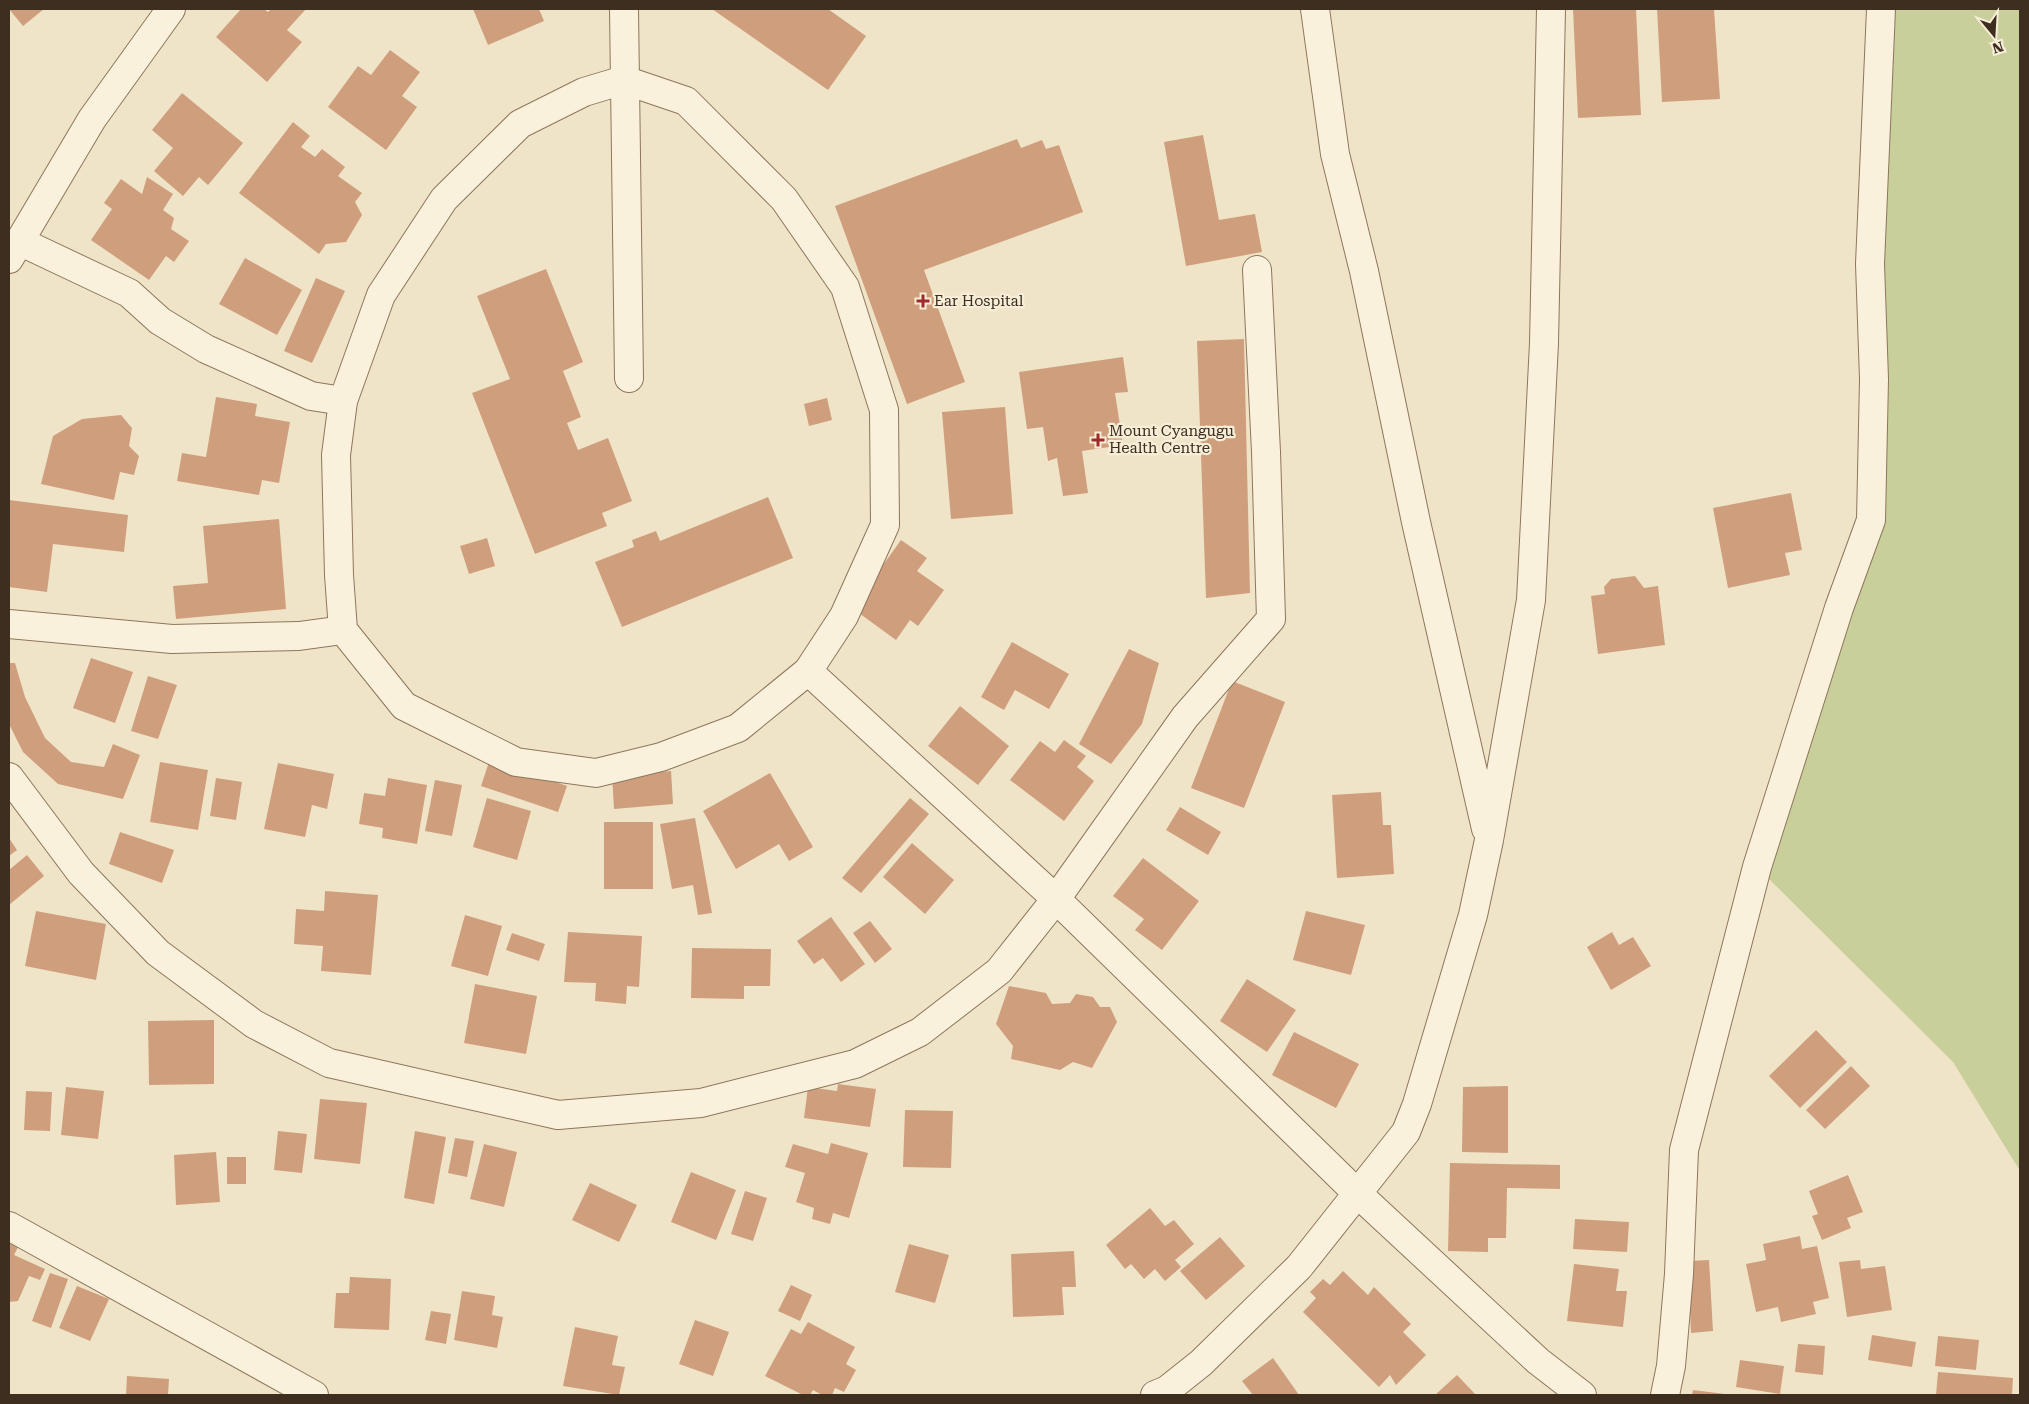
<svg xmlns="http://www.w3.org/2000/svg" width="2029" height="1404" font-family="'Roboto Serif',serif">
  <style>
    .green { fill: #c9cf9b }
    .building { fill: #cf9f7d }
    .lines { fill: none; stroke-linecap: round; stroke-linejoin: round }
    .minor-casing { stroke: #8d765c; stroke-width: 30 }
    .minor { stroke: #faf1dc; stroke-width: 28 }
    .poi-dot { fill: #9e2a2b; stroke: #f7eed8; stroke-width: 2 }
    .labels { text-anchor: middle; stroke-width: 4.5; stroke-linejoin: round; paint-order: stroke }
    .poi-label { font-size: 15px; fill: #3d2e20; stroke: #f7eed8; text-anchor: start }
  </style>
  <rect width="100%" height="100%" fill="#f0e4c8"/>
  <path class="green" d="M 1881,9 L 2020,9 L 2020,1171 L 1953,1062 L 1757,867 L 1871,520 Z"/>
  <g class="building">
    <path d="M 9,9 L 44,9 L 23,26 Z"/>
    <path d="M 241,9 L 264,9 L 268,12 L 271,9 L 306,9 L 287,30 L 302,42 L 267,82 L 216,37 Z"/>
    <path d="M 473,9 L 539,9 L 544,21 L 488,45 Z"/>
    <path d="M 712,9 L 828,9 L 866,36 L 828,90 Z"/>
    <path d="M 1573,9 L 1636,9 L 1641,115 L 1578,118 Z"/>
    <path d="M 1657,9 L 1714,9 L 1720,99 L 1662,102 Z"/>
    <path d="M 390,50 L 420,72 L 402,96 L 417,107 L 386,150 L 328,107 L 358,66 L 371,75 Z"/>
    <path d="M 182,93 L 243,143 L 208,185 L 199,177 L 183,196 L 154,171 L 173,148 L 152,130 Z"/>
    <path d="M 293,122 L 310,136 L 301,147 L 315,157 L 322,149 L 345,167 L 338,176 L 362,193 L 355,202 L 362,215 L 346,242 L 326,244 L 319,254 L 239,193 Z"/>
    <path d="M 1203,135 L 1219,220 L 1255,214 L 1262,252 L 1186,266 L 1164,142 Z"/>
    <path d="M 1017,139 L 1021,148 L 1042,140 L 1046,149 L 1059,145 L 1083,212 L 924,270 L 965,382 L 907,404 L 835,206 Z"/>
    <path d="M 147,177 L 173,194 L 163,210 L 174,218 L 171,229 L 189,241 L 174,262 L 166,256 L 149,280 L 91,240 L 112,209 L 104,203 L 121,179 L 142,194 Z"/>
    <path d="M 245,258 L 302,290 L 277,335 L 219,304 Z"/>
    <path d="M 546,269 L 583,362 L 563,371 L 581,417 L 567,423 L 578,450 L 608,438 L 632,501 L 602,513 L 607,526 L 535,554 L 472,393 L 510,379 L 477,296 Z"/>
    <path d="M 316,278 L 345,291 L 312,363 L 284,351 Z"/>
    <path d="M 1244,339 L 1250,593 L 1206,598 L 1197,341 Z"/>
    <path d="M 1123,357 L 1128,392 L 1115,393 L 1123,445 L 1082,451 L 1088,493 L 1063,496 L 1057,458 L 1048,461 L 1043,427 L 1027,429 L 1019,372 Z"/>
    <path d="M 216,397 L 257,404 L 255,416 L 290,422 L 279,483 L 262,480 L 259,495 L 177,481 L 182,453 L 206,457 Z"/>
    <path d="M 827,398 L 832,420 L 809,426 L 804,404 Z"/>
    <path d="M 1005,407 L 1013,514 L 951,519 L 942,412 Z"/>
    <path d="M 121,415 L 132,428 L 129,446 L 139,456 L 134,475 L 120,472 L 114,500 L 41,484 L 53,436 L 82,419 Z"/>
    <path d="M 1791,493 L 1802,550 L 1785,553 L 1790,575 L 1728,588 L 1713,508 Z"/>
    <path d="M 768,497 L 793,558 L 622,627 L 595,562 L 634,547 L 632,540 L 656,531 L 660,541 Z"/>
    <path d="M 9,500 L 128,515 L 124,552 L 53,544 L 47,592 L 9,587 Z"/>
    <path d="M 279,519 L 286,609 L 176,619 L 173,586 L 208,583 L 203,526 Z"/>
    <path d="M 487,538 L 495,566 L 469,574 L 460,546 Z"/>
    <path d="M 901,540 L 927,558 L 917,571 L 944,590 L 918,626 L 910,620 L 896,640 L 852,608 Z"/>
    <path d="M 1635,576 L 1644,588 L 1658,586 L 1665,645 L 1598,654 L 1591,596 L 1605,594 L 1604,587 L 1611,579 Z"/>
    <path d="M 1012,642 L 1069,674 L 1049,709 L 1015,690 L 1004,710 L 981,697 Z"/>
    <path d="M 1129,649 L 1159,663 L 1142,724 L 1111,764 L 1079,744 Z"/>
    <path d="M 91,658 L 133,672 L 115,723 L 73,708 Z"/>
    <path d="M 9,663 L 15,663 L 25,697 L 45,738 L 71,762 L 104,767 L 113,744 L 140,755 L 123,799 L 58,784 L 23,752 L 9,724 Z"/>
    <path d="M 148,676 L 177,685 L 158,739 L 131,731 Z"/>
    <path d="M 1232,681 L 1285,702 L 1244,808 L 1191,788 Z"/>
    <path d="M 960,706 L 1009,746 L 978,785 L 928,746 Z"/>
    <path d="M 1064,740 L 1086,756 L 1077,767 L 1094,781 L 1064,821 L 1010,780 L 1040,741 L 1055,752 Z"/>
    <path d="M 490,759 L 567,786 L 558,812 L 481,786 Z"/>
    <path d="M 160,762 L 208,770 L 198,830 L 150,822 Z"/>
    <path d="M 278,763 L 334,774 L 327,809 L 312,805 L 305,837 L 264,829 Z"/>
    <path d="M 671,771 L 673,804 L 614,809 L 612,775 Z"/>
    <path d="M 770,773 L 813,847 L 789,861 L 779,844 L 736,869 L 703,811 Z"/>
    <path d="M 216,778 L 242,782 L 236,820 L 210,816 Z"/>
    <path d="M 388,778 L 427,785 L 417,844 L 382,838 L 383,828 L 359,824 L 364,793 L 385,796 Z"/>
    <path d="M 435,780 L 462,785 L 452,836 L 425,831 Z"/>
    <path d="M 1381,792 L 1383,825 L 1391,825 L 1394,874 L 1337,878 L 1332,795 Z"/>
    <path d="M 487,798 L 531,811 L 517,860 L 473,847 Z"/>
    <path d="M 910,798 L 929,814 L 861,893 L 842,878 Z"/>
    <path d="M 1180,807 L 1221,832 L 1208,855 L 1166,830 Z"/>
    <path d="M 695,818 L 712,913 L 698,915 L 693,885 L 672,889 L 660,824 Z"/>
    <rect x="604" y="822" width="49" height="67"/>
    <path d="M 120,832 L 174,850 L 162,883 L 109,864 Z"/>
    <path d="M 9,838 L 17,850 L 9,856 Z"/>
    <path d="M 912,843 L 954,880 L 925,914 L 883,877 Z"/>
    <path d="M 27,855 L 44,876 L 9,905 L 9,870 Z"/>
    <path d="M 1143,858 L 1199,901 L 1162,950 L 1135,930 L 1144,919 L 1113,896 Z"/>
    <path d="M 325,891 L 378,895 L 371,975 L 321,971 L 323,946 L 294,944 L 296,909 L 324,911 Z"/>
    <path d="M 36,911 L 106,924 L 96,980 L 25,966 Z"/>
    <path d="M 1306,911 L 1365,925 L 1351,975 L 1293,960 Z"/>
    <path d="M 465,915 L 502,926 L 488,976 L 451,966 Z"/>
    <path d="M 831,917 L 865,964 L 841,982 L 823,958 L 814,964 L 797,941 Z"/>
    <path d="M 870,921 L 892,949 L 875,963 L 853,933 Z"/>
    <path d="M 568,932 L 642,936 L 639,987 L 627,986 L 626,1004 L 595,1001 L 596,983 L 564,982 Z"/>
    <path d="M 1612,932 L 1619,945 L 1633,937 L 1651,966 L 1611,990 L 1587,947 Z"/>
    <path d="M 512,933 L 545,944 L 539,961 L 506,950 Z"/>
    <path d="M 692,948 L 771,949 L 770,986 L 744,986 L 744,999 L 691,998 Z"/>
    <path d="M 1247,979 L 1296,1010 L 1267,1052 L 1220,1021 Z"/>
    <path d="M 475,984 L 537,996 L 526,1054 L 464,1043 Z"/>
    <path d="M 1009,986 L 1046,993 L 1052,1004 L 1070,1003 L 1076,994 L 1093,997 L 1100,1007 L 1110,1007 L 1117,1022 L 1092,1068 L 1073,1062 L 1060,1070 L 1011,1059 L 1013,1046 L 996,1024 Z"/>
    <path d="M 214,1020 L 214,1084 L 149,1085 L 148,1021 Z"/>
    <path d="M 1816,1030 L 1847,1062 L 1800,1108 L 1769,1076 Z"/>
    <path d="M 1294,1032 L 1359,1064 L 1336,1108 L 1272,1075 Z"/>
    <path d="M 1851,1066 L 1870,1086 L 1825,1129 L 1806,1110 Z"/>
    <path d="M 838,1084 L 876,1089 L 870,1127 L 804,1118 L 808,1087 L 837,1091 Z"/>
    <path d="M 1508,1086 L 1508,1153 L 1462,1152 L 1463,1087 Z"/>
    <path d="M 66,1087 L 104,1091 L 98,1139 L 61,1135 Z"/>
    <path d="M 26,1091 L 52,1092 L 50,1131 L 24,1130 Z"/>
    <path d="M 320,1099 L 367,1103 L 360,1164 L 314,1159 Z"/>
    <path d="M 905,1110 L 953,1111 L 951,1168 L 903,1167 Z"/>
    <path d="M 278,1131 L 307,1134 L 302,1173 L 274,1170 Z"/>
    <path d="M 415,1131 L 446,1137 L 434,1204 L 404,1198 Z"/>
    <path d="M 455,1138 L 474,1141 L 467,1177 L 448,1173 Z"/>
    <path d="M 831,1143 L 868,1153 L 849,1218 L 833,1213 L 830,1224 L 812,1219 L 814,1208 L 796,1202 L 805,1173 L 785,1167 L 793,1144 L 828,1154 Z"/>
    <path d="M 484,1144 L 517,1152 L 504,1207 L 470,1199 Z"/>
    <path d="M 216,1152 L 220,1202 L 176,1205 L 174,1155 Z"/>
    <rect x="227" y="1157" width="19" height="27"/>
    <path d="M 1450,1163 L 1560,1165 L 1560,1189 L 1507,1188 L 1506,1238 L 1488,1238 L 1488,1252 L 1448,1251 Z"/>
    <path d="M 691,1172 L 736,1190 L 716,1240 L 671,1222 Z"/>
    <path d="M 1848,1175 L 1863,1212 L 1847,1218 L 1851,1228 L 1822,1240 L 1812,1216 L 1818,1214 L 1809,1191 Z"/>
    <path d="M 590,1183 L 637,1205 L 619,1242 L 572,1220 Z"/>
    <path d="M 745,1191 L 767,1198 L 753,1241 L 731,1234 Z"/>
    <path d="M 1150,1208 L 1165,1226 L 1174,1220 L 1194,1244 L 1175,1260 L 1181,1267 L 1165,1281 L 1155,1269 L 1144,1279 L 1131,1264 L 1125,1269 L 1106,1245 Z"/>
    <path d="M 1575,1219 L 1629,1222 L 1627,1252 L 1573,1249 Z"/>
    <path d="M 1800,1236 L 1802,1249 L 1817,1246 L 1829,1298 L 1813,1302 L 1816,1314 L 1781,1322 L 1778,1307 L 1756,1312 L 1746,1264 L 1766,1260 L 1763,1244 Z"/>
    <path d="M 1220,1237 L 1245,1266 L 1206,1300 L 1180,1271 Z"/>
    <path d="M 9,1240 L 19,1245 L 14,1255 L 45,1269 L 40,1280 L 29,1276 L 18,1301 L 9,1302 Z"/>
    <path d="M 909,1244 L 949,1255 L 935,1303 L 895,1292 Z"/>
    <path d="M 1074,1251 L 1076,1287 L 1062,1287 L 1064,1315 L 1013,1317 L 1011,1254 Z"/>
    <path d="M 1709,1260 L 1713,1331 L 1691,1333 L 1688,1261 Z"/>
    <path d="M 1860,1260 L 1861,1269 L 1885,1266 L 1892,1310 L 1847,1317 L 1839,1262 Z"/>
    <path d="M 1574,1264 L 1619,1269 L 1616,1291 L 1627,1291 L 1623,1327 L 1567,1321 Z"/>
    <path d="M 1343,1271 L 1368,1295 L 1374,1287 L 1411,1324 L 1403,1332 L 1426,1355 L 1396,1385 L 1390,1375 L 1379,1387 L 1303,1312 L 1316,1298 L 1310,1292 L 1323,1279 L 1330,1285 Z"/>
    <path d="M 50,1273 L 68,1279 L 51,1328 L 32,1321 Z"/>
    <path d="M 350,1277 L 391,1279 L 389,1330 L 334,1328 L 336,1293 L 349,1293 Z"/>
    <path d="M 791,1285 L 812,1295 L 800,1321 L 778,1311 Z"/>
    <path d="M 77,1286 L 109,1299 L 90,1341 L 59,1328 Z"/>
    <path d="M 462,1291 L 495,1296 L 492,1315 L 503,1317 L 497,1348 L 454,1340 Z"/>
    <path d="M 431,1311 L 451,1314 L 446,1344 L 425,1340 Z"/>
    <path d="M 695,1320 L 729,1332 L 713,1376 L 679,1364 Z"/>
    <path d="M 808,1322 L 855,1347 L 846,1364 L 856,1370 L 844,1392 L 835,1388 L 832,1395 L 822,1395 L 813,1390 L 810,1395 L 803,1395 L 765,1376 L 791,1329 L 801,1334 Z"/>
    <path d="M 575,1327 L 618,1336 L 612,1365 L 625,1367 L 619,1395 L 563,1386 Z"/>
    <path d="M 1872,1335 L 1916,1342 L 1912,1367 L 1868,1360 Z"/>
    <path d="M 1938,1336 L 1979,1340 L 1976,1370 L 1935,1366 Z"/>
    <path d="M 1798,1344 L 1825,1346 L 1823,1375 L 1795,1372 Z"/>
    <path d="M 1273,1358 L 1299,1395 L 1253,1395 L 1242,1381 Z"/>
    <path d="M 1740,1360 L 1784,1366 L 1780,1394 L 1736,1387 Z"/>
    <path d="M 1938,1372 L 2013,1378 L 2012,1395 L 1936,1395 Z"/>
    <path d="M 1457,1375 L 1476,1395 L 1435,1395 Z"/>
    <path d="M 127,1376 L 169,1379 L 168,1395 L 126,1395 Z"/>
    <path d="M 1693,1390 L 1725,1394 L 1725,1395 L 1692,1395 Z"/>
  </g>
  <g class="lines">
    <g class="minor-casing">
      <g id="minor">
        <path d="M 624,9 L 629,378"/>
        <path d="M 1315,9 L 1335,154 L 1364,271 L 1416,522 L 1486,829"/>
        <path d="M 624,80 L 686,101 L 784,199 L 845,287 L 884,410 L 885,525 L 844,616 L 808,671 L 738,728 L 661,757 L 596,773 L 516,762 L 404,706 L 343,630 L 339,575 L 336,455 L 343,401 L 381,295 L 444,199 L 520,124 L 584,92 Z"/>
        <path d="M 19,241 L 129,293 L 160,321 L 206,349 L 311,396 L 343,401"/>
        <path d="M 9,259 L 92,119 L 171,9"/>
        <path d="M 9,624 L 172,639 L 299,636 L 343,630"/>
        <path d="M 808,671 L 1056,899 L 1357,1193 L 1538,1361 L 1582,1395"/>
        <path d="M 9,777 L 81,873 L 158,953 L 254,1024 L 329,1063 L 558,1115 L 701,1103 L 855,1064 L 920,1032 L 999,971 L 1056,899 L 1185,717 L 1271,619 L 1266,452 L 1257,270"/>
        <path d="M 9,1226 L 314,1395"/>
        <path d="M 1155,1395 L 1167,1390 L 1201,1363 L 1299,1267 L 1406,1132 L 1417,1104 L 1473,915 L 1489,840 L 1531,600 L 1544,343 L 1551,9"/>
        <path d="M 1665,1395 L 1671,1366 L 1679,1274 L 1684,1150 L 1757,867 L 1839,608 L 1871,520 L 1874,379 L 1870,264 L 1881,9"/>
      </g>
    </g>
    <use href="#minor" class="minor"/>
  </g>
  <g class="poi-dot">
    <path d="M920.5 293.5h5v5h5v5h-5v5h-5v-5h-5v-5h5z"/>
    <path d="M1095.5 432.5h5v5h5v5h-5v5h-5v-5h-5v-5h5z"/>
  </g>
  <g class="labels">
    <g class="poi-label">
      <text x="934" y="306">Ear Hospital</text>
      <text x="1109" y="436">Mount Cyangugu<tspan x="1109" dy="17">Health Centre</tspan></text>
    </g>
  </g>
  <rect width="2029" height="1404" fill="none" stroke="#3d2e20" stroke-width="20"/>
  <g transform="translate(1994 35) rotate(162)" stroke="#f7eed8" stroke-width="4" paint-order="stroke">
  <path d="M0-4L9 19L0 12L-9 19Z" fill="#3d2e20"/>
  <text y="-8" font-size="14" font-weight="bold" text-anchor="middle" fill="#3d2e20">N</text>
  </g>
</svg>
